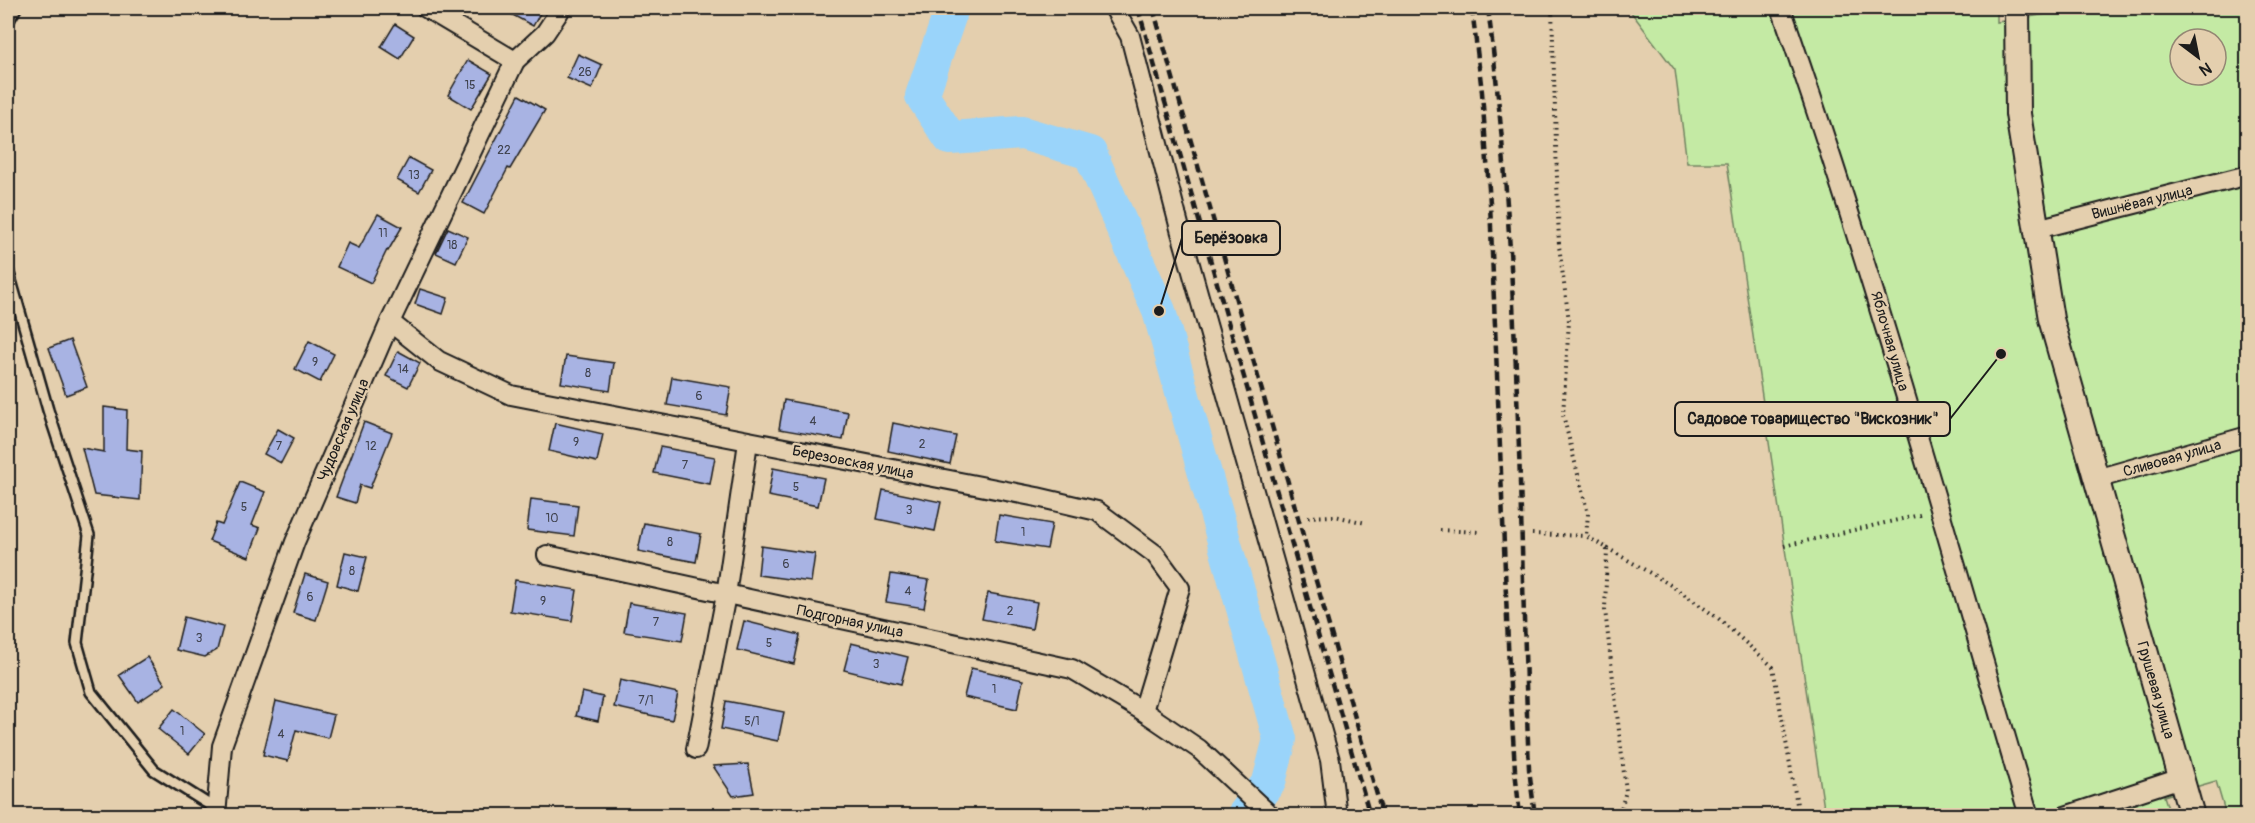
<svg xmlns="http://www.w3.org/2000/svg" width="2255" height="823" font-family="Pangolin,sans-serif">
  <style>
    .green { fill: #c4eaa4; stroke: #708360; stroke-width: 1.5; fill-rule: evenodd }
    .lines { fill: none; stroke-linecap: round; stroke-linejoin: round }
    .river { stroke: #9ad4fa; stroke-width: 34 }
    .building { fill: #a8b3e3; stroke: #1c1c1c; stroke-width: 1.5 }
    .lane-casing { stroke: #1c1c1c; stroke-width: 14 }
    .street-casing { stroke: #1c1c1c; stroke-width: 22 }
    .secondary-casing { stroke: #1c1c1c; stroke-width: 28 }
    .path { stroke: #1c1c1c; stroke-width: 4; stroke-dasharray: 1.5 4.5; stroke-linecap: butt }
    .lane { stroke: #e4cfae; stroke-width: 9 }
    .street { stroke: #e4cfae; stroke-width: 18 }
    .secondary { stroke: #e4cfae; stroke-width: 24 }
    .rail { stroke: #1c1c1c; stroke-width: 4.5; stroke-dasharray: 9 4.5; stroke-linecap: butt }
    .labels { text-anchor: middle; stroke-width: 4.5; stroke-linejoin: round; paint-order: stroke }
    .number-label { font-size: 12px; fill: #3f424e }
    .street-label { font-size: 15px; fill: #1c1c1c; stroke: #e4cfae }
    .leader { fill: none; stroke: #1c1c1c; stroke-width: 2 }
    .callout-dot { fill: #1c1c1c; stroke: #e4cfae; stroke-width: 2 }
    .callout { fill: #e4cfae; stroke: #1c1c1c; stroke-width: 2 }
    .callout-label { font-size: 16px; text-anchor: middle; font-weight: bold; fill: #1c1c1c }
  </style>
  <rect width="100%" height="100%" fill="#e4cfae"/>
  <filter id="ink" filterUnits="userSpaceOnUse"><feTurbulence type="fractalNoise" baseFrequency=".0167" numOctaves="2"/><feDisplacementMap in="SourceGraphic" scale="12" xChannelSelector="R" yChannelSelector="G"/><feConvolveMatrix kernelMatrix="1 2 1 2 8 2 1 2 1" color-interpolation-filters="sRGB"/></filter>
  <g filter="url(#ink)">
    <path class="green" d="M 1628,8 L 1997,8 L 1997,22 L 2084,8 L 2247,8 L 2247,815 L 2226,815 L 2216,781 L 2164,796 L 2170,815 L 1825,815 L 1727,163 L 1687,163 L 1675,70 ZM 2180,39 L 2216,39 L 2216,75 L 2180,75 Z"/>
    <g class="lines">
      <path class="river" d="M 952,8 L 922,96 L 950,138 L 1022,133 L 1090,153 L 1159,311 L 1280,739 L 1269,782 L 1243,816"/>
    </g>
    <g class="building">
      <path d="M 500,8 L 543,8 L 533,26 Z"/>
      <path d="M 395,24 L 414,36 L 400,59 L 381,47 Z"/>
      <path d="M 578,54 L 602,65 L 592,89 L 567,78 Z"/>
      <path d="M 468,60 L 492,74 L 471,109 L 448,95 Z"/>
      <path d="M 519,95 L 545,110 L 510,169 L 508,168 L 484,214 L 463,203 Z"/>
      <path d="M 409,158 L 431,170 L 419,192 L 397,180 Z"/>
      <path d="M 378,214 L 402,227 L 388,251 L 387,250 L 371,283 L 337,267 L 348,243 L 359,248 Z"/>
      <path d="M 448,228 L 468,237 L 456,262 L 436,253 Z"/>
      <path d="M 420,289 L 448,298 L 443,314 L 415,304 Z"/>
      <path d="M 70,340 L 87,387 L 66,395 L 49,348 Z"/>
      <path d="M 309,341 L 334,354 L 320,382 L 295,369 Z"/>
      <path d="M 398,351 L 420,363 L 408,387 L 386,376 Z"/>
      <path d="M 566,356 L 614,363 L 610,391 L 561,383 Z"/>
      <path d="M 672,377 L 731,387 L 726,415 L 667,405 Z"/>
      <path d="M 784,400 L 848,412 L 843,440 L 779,429 Z"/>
      <path d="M 104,407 L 127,410 L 126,449 L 142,451 L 140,500 L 94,495 L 82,448 L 104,452 Z"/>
      <path d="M 364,422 L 392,433 L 370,488 L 360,485 L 355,503 L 336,497 Z"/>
      <path d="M 555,423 L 603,434 L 597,462 L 549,451 Z"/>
      <path d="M 893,423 L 956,436 L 950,464 L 888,451 Z"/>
      <path d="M 278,429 L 294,438 L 281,463 L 264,454 Z"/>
      <path d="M 660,447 L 715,457 L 710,484 L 654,473 Z"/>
      <path d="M 773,468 L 824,478 L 818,506 L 768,496 Z"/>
      <path d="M 240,482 L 265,492 L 252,525 L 260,528 L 249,557 L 209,541 L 216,523 L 222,525 Z"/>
      <path d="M 883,490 L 941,502 L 935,531 L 877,519 Z"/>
      <path d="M 531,499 L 578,505 L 574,536 L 527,530 Z"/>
      <path d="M 999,515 L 1052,524 L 1047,549 L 995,541 Z"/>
      <path d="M 644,523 L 701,534 L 696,562 L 638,551 Z"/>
      <path d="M 761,546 L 815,554 L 811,582 L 758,575 Z"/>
      <path d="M 345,552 L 367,557 L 358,591 L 337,585 Z"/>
      <path d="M 305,574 L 328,581 L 316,620 L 293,613 Z"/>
      <path d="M 891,574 L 929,580 L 924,608 L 886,602 Z"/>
      <path d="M 515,580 L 577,590 L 572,621 L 510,611 Z"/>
      <path d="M 988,593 L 1037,602 L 1032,629 L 982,619 Z"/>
      <path d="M 629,603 L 687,613 L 682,641 L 624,632 Z"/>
      <path d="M 184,617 L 223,627 L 217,650 L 205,657 L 176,650 Z"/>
      <path d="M 744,621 L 800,635 L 794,664 L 737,650 Z"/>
      <path d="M 851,643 L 908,657 L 901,684 L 844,670 Z"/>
      <path d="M 147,657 L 165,684 L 138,702 L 119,675 Z"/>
      <path d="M 971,668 L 1023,680 L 1017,709 L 964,697 Z"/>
      <path d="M 620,680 L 678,693 L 672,720 L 614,707 Z"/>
      <path d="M 582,692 L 603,697 L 598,721 L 576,716 Z"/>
      <path d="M 276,701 L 334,715 L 328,738 L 296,730 L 288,761 L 263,755 Z"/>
      <path d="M 726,701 L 784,712 L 778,741 L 721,729 Z"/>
      <path d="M 174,709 L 205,734 L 189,754 L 158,729 Z"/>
      <path d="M 748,764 L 754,793 L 733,796 L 713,766 Z"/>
    </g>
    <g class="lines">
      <g class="lane-casing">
        <g id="lane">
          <path d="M 8,22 L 16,8"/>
          <path d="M 8,270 L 48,410 L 89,535 L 77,643 L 91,692 L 154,770 L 216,809"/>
        </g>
      </g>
      <g class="street-casing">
        <g id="street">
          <path d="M 426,8 L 515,61"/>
          <path d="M 1114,8 L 1130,36 L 1180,229 L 1330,760 L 1337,816"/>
          <path d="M 1781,8 C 1874,274 1949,545 2029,816"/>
          <path d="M 2037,229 L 2248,175"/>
          <path d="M 390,322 L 439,361 L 511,395 L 1037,497 L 1097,511 L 1155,554 L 1180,588 L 1143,711"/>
          <path d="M 2096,479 L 2248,436"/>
          <path d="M 547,555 L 1072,669 L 1143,711 L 1199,749 L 1271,816"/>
          <path d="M 696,749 L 726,595 L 748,442"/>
          <path d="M 216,816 L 222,746 L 295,542 L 390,322 L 515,61 L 545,33 L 559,12"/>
          <path d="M 2065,816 L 2181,778"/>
        </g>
      </g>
      <g class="secondary-casing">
        <path id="secondary" d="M 2017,8 L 2018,114 L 2051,319 L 2192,816"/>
      </g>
      <g class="path">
        <path d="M 1552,8 L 1559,246 L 1569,321 L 1563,415 L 1588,514 L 1586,536 L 1607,548 L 1605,610 L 1626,791 L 1619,816"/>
        <path d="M 1308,517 L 1335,516 L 1366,523"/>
        <path d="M 1440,530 L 1479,532"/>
        <path d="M 1532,534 L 1586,536"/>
        <path d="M 1784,546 L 1924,514"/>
        <path d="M 1607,548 L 1669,584 L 1718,618 L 1773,667 L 1799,816"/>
      </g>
      <use href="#lane" class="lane"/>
      <use href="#street" class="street"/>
      <use href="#secondary" class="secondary"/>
      <g class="rail">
        <path d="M 1138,8 L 1370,816"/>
        <path d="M 1153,8 L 1383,816"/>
        <path d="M 1472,8 L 1482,92 L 1490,203 L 1509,668 L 1515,770 L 1520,816"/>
        <path d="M 1488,8 C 1520,260 1519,515 1529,769 L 1535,816"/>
      </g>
    </g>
  </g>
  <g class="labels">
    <g class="number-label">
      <text x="585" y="76">26</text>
      <text x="470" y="89">15</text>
      <text x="504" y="154">22</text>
      <text x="414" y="179">13</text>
      <text x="383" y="237">11</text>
      <text x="452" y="249">18</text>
      <text x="315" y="366">9</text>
      <text x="403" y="373">14</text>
      <text x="588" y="377">8</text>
      <text x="699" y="400">6</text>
      <text x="813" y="425">4</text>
      <text x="576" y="446">9</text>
      <text x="922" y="448">2</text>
      <text x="279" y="450">7</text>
      <text x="371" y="450">12</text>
      <text x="685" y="469">7</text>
      <text x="796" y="491">5</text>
      <text x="244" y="511">5</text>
      <text x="909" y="514">3</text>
      <text x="552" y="522">10</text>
      <text x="1023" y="536">1</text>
      <text x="670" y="546">8</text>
      <text x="786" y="568">6</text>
      <text x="352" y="575">8</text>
      <text x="908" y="595">4</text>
      <text x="310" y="601">6</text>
      <text x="543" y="605">9</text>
      <text x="1010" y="615">2</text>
      <text x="656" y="626">7</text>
      <text x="199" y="642">3</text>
      <text x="769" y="647">5</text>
      <text x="876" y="668">3</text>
      <text x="994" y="693">1</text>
      <text x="646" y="704">7/1</text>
      <text x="752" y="725">5/1</text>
      <text x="182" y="735">1</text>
      <text x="281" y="738">4</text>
    </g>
    <g class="street-label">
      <text transform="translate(2142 202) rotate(-14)" y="5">Вишнёвая улица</text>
      <text transform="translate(1890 341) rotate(74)" y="5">Яблочная улица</text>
      <text transform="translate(343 430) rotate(-67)" y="5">Чудовская улица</text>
      <text transform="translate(2172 458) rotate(-16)" y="5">Сливовая улица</text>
      <text transform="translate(853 462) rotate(11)" y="5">Березовская улица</text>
      <text transform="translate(850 621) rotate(12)" y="5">Подгорная улица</text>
      <text transform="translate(2156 690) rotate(74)" y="5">Грушевая улица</text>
    </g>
  </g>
  <path class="leader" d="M1159 311L1182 238M2001 354L1950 419"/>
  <g class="callout-dot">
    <circle cx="1159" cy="311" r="6"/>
    <circle cx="2001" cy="354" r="6"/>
  </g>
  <g class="callout">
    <rect x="1182" y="221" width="98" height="34" rx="6"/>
    <rect x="1675" y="402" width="275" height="34" rx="6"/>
  </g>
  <g class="callout-label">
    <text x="1231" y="243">Берёзовка</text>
    <text x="1813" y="424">Садовое товарищество "Вискозник"</text>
  </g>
  <rect width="2255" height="823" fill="none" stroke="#e4cfae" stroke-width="30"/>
  <rect x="15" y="15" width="2225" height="793" fill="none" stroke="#1c1c1c" stroke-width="2" filter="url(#ink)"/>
  <g transform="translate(2198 57) rotate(148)"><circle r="28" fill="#e4cfae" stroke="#948774" stroke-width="1.5"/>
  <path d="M0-4.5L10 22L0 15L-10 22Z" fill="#1c1c1c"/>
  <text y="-9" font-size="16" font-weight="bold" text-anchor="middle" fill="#1c1c1c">N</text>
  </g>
</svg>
